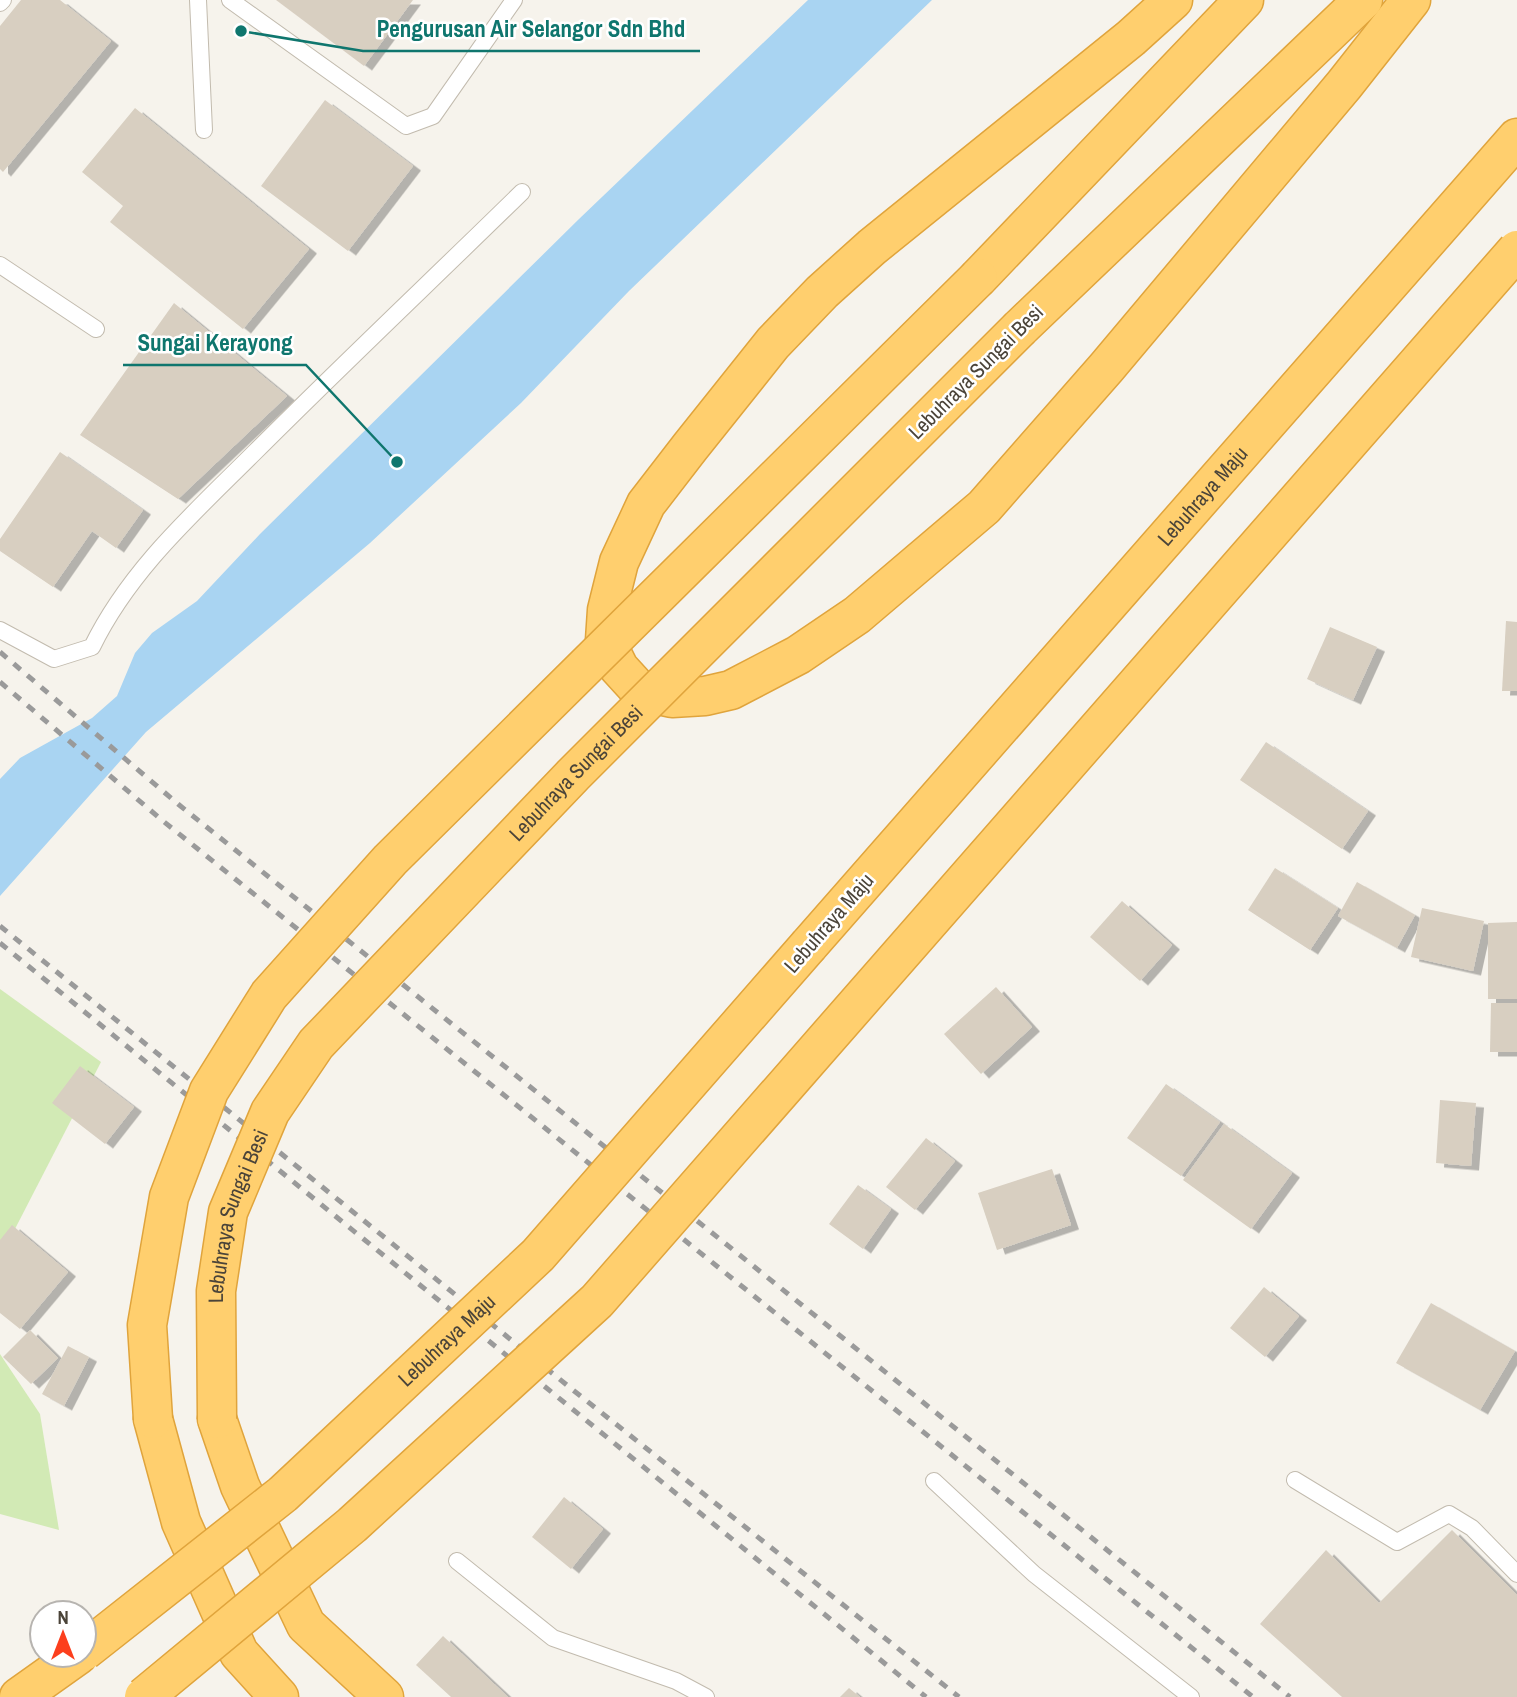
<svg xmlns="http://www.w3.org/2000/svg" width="1517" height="1697" font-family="'Archivo Narrow',sans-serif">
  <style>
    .green { fill: #d2eab5 }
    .water { fill: #a9d4f2 }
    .building { fill: #d8cfc1; filter: url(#shadow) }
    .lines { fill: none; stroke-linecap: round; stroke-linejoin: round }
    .lane-casing { stroke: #c2bbae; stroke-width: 18 }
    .highway-casing { stroke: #e0a43c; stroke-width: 41 }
    .lane { stroke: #fff; stroke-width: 16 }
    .highway { stroke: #ffcf6e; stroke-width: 38 }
    .rail { stroke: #9a9a9a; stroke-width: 5; stroke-dasharray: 9 9; stroke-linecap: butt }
    .highway-bridge-casing { stroke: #e0a43c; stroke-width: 41; stroke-linecap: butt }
    .highway-bridge { stroke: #ffcf6e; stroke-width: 38 }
    .labels { text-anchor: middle; stroke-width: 5; stroke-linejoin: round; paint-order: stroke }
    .street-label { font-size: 21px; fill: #4b4439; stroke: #fff }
    .leader { fill: none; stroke: #0f766e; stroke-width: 2.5 }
    .callout-dot { fill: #0f766e; stroke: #fff; stroke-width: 2.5 }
    .callout-label { font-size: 23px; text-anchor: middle; font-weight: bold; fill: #0f766e; stroke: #fff; stroke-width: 5; stroke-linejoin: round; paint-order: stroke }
  </style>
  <defs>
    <filter id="shadow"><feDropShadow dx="8" dy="4.5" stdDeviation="0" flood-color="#0004"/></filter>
  </defs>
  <rect width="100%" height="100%" fill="#f6f3ec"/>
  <g class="green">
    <path d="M 0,989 L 101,1062 L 0,1258 Z"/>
    <path d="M 0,1354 L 40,1414 L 59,1530 L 0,1514 Z"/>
  </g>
  <path class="water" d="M 808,0 L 932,0 L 629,291 L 521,403 L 370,543 L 146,732 L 0,896 L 0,779 L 20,758 L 92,718 L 117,696 L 135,653 L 152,633 L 197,601 L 260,534 L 579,219 Z"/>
  <g class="building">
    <path d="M 21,0 L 60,0 L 111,41 L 3,172 L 0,169 L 0,26 Z"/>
    <path d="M 276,0 L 413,0 L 364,66 Z"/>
    <path d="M 325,100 L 413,166 L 348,251 L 261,186 Z"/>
    <path d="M 135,108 L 309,249 L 243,329 L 110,222 L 123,206 L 82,172 Z"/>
    <path d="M 174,303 L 287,396 L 178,499 L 80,435 Z"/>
    <path d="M 60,452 L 143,510 L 116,548 L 92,531 L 53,587 L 0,551 L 0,539 Z"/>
    <path d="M 1506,621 L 1517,622 L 1517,691 L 1502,691 Z"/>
    <path d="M 1330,627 L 1377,647 L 1353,700 L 1307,679 Z"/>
    <path d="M 1266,742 L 1368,811 L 1342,849 L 1240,780 Z"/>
    <path d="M 1275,868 L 1338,908 L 1310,950 L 1248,910 Z"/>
    <path d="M 1357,882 L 1415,915 L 1397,948 L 1338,916 Z"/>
    <path d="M 1122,901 L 1172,945 L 1140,981 L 1090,937 Z"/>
    <path d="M 1422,908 L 1484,921 L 1473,971 L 1411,957 Z"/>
    <path d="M 1517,922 L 1517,999 L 1488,999 L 1488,923 Z"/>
    <path d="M 996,987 L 1032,1027 L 981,1074 L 944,1034 Z"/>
    <path d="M 1491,1003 L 1517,1003 L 1517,1052 L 1490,1052 Z"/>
    <path d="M 80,1066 L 134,1107 L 105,1144 L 52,1103 Z"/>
    <path d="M 1166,1084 L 1220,1122 L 1181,1176 L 1127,1138 Z"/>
    <path d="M 1440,1100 L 1476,1103 L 1471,1166 L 1436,1163 Z"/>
    <path d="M 1224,1124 L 1292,1173 L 1251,1229 L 1183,1180 Z"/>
    <path d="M 926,1138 L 955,1161 L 915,1210 L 886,1187 Z"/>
    <path d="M 1052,1169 L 1071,1225 L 997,1250 L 978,1193 Z"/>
    <path d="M 858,1185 L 891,1209 L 863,1249 L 829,1224 Z"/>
    <path d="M 12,1225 L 68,1272 L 20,1329 L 0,1313 L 0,1240 Z"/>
    <path d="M 1264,1287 L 1299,1316 L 1265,1357 L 1230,1328 Z"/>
    <path d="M 1431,1303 L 1515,1351 L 1480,1410 L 1396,1363 Z"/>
    <path d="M 30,1330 L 58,1358 L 31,1384 L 3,1357 Z"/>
    <path d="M 68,1346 L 89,1357 L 64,1406 L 42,1394 Z"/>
    <path d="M 564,1497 L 603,1529 L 571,1569 L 532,1537 Z"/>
    <path d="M 1452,1530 L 1517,1595 L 1517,1697 L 1342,1697 L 1260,1624 L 1326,1550 L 1379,1603 Z"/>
    <path d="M 443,1636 L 508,1697 L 451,1697 L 416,1665 Z"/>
    <path d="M 849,1688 L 860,1697 L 840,1697 Z"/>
  </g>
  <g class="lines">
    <g class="lane-casing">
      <g id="lane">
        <path d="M 198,0 L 204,130"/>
        <path d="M 230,0 L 406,126 L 433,116 L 514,0"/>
        <path d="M 0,3 L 3,0"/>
        <path d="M 0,265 L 96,329"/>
        <path d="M 0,630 L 54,659 L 92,647 C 130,569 195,512 255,452 C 343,364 433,279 522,192"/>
        <path d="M 1295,1480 L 1397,1542 L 1449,1514 L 1472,1528 L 1517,1574"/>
        <path d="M 934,1481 L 1034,1574 L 1191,1697"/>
        <path d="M 457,1561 L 553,1638 L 676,1681 L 706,1697"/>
      </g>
    </g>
    <g class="highway-casing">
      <g id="highway">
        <path d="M 1173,0 L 1131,38 L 872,247 L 822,292 L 773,343 L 690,447 L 646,504 L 619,562 L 607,610 L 605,640 L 619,668 L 640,691 L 672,698 L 705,696 L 731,690 L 798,655 L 857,615 L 984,507 L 1106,368 L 1344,85 L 1411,0"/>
        <path d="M 978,278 L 1244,0"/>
        <path d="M 1020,328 L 1363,0"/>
        <path id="s1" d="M 809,945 L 1517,138"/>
        <path d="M 153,1419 L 181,1522 L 239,1653 L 279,1697"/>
        <path d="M 217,1419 L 240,1486 L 306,1625 L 384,1697"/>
        <path d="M 19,1697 L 78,1655"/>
      </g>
    </g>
    <use href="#lane" class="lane"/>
    <use href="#highway" class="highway"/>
    <g class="rail">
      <path d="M 0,652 L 178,804 L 1290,1697"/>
      <path d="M 0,682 L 163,821 L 1253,1697"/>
      <path d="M 0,926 L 573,1390 L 959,1697"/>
      <path d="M 0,943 L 926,1697"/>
    </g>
    <g class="highway-bridge-casing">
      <g id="highway-bridge">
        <path d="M 153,1419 L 147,1325 L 169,1197 L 209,1091 L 269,995 L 390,860 L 978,278"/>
        <path id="s2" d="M 217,1419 L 216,1291 L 228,1212 L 270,1112 L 316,1044 L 573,775 L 1020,328"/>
        <path id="s3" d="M 84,1651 L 283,1494 L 538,1255 L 809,945"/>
        <path d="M 144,1697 L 352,1525 L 597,1301 L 1517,250"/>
      </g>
    </g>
    <use href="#highway-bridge" class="highway-bridge"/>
  </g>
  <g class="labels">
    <g class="street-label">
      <text transform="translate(976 372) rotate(-45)" y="7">Lebuhraya Sungai Besi</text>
      <text dy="7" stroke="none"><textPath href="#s1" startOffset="597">Lebuhraya Maju</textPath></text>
      <text dy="7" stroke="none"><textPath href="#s2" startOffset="774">Lebuhraya Sungai Besi</textPath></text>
      <text transform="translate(829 923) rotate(-49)" y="7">Lebuhraya Maju</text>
      <text dy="7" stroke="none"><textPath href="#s2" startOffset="206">Lebuhraya Sungai Besi</textPath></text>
      <text dy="7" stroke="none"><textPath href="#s3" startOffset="478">Lebuhraya Maju</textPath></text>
    </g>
  </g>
  <path class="leader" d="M241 31L363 51H700M397 462L306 365H123"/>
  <g class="callout-dot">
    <circle cx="241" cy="31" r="7"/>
    <circle cx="397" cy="462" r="7"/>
  </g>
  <g class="callout-label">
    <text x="531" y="37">Pengurusan Air Selangor Sdn Bhd</text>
    <text x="215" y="351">Sungai Kerayong</text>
  </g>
  <g transform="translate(63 1634)"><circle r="33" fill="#ffffff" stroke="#b7b4b0" stroke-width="2"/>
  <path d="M0-5L12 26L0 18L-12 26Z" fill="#fc3f1d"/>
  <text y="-10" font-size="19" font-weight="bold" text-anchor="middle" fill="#4b4439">N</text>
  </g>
</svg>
